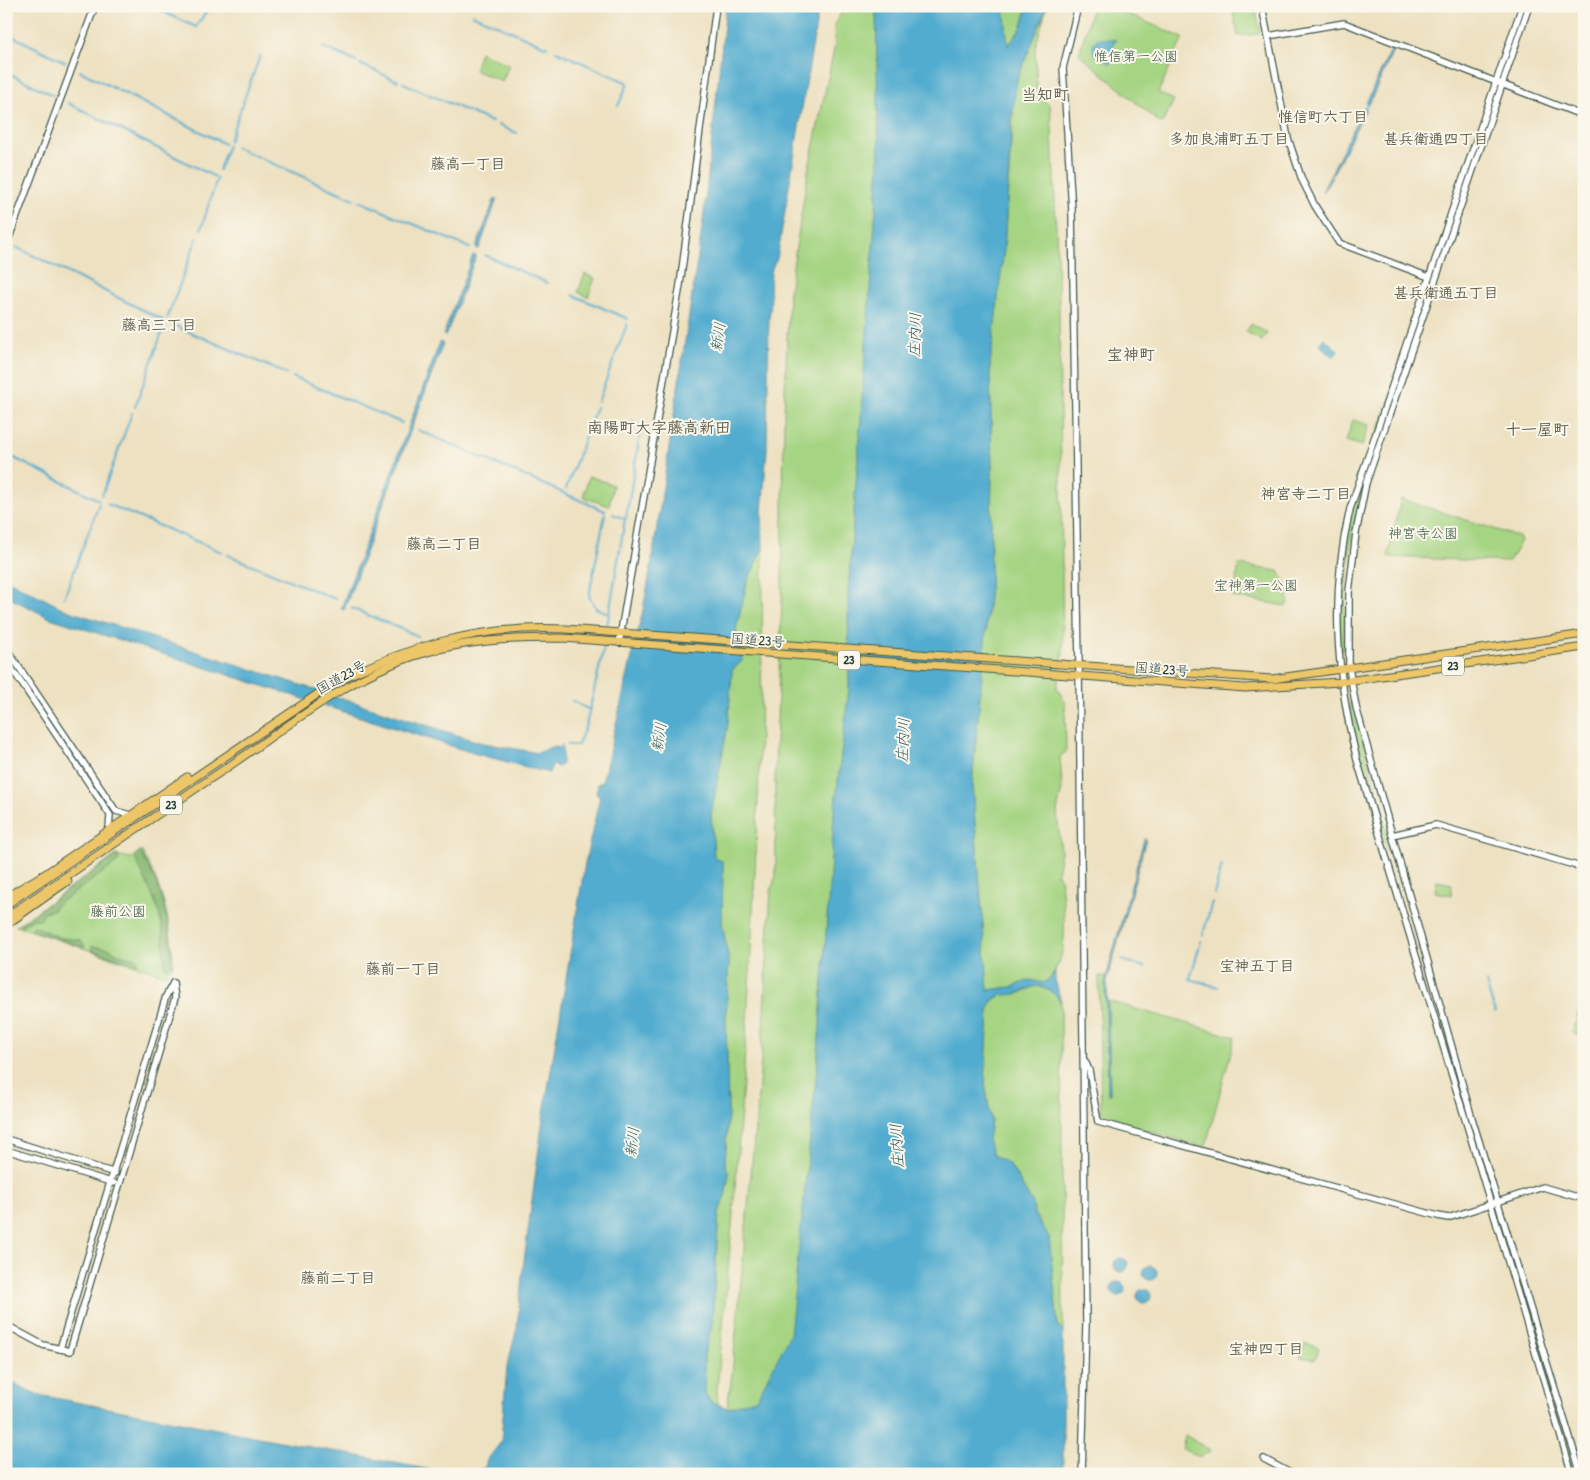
<svg xmlns="http://www.w3.org/2000/svg" width="1590" height="1480" font-family="'Patrick Hand','Klee One',sans-serif">
  <style>
    .green { fill: #a5d482; stroke: #62885b }
    .forest { fill: #84b670; stroke: #527a52 }
    .water { fill: #51accf; stroke: #387482 }
    .lines { fill: none; stroke-linecap: round; stroke-linejoin: round }
    .stream { stroke: #51accf; stroke-width: 2 }
    .tertiary-casing { stroke: #3e5649; stroke-width: 8 }
    .trunk-casing { stroke: #3e5649; stroke-width: 9 }
    .tertiary { stroke: #fff; stroke-width: 5.5 }
    .trunk { stroke: #ecc669; stroke-width: 7 }
    .labels { text-anchor: middle; stroke-width: 4; stroke-linejoin: round; paint-order: stroke }
    .shield { fill: #fbf7ec; stroke: #61756b; stroke-width: 1 }
    .shield-label { font-size: 12px; font-weight: bold; fill: #1f3d34 }
    .park-label { font-size: 14px; fill: #3a5b44; stroke: #fbf7ec }
    .street-label { font-size: 14px; fill: #1f3d34; stroke: #fbf7ec }
    .neighbourhood-label { font-size: 15px; font-weight: bold; fill: #60614b; stroke: #fbf7ec }
    .water-label { font-size: 15px; font-style: italic; fill: #2e5e62; stroke: #fbf7ec }
    .quarter-label { font-size: 16px; font-weight: bold; fill: #60614b; stroke: #fbf7ec }
  </style>
  <rect width="100%" height="100%" fill="#fbf7ec"/>
  <filter id="ink" filterUnits="userSpaceOnUse"><feTurbulence type="fractalNoise" baseFrequency=".02" numOctaves="2"/><feDisplacementMap in="SourceGraphic" scale="10" xChannelSelector="R" yChannelSelector="G"/><feConvolveMatrix kernelMatrix="1 2 1 2 8 2 1 2 1" color-interpolation-filters="sRGB"/></filter>
  <filter id="wash" filterUnits="userSpaceOnUse"><feTurbulence type="fractalNoise" baseFrequency=".0096" numOctaves="4" result="noise"/><feDisplacementMap in="SourceGraphic" scale="20" xChannelSelector="R" yChannelSelector="G"/><feGaussianBlur stdDeviation="1.12" result="paint"/><feColorMatrix in="noise" values="0 0 0 0 0 0 0 0 0 0 0 0 0 0 0 0 0 1.4 0 .05"/><feComposite in="paint" operator="in"/></filter>
  <g filter="url(#wash)">
    <rect width="100%" height="100%" fill="#ede1c1"/>
    <g class="green">
      <path d="M 845,6 L 876,6 L 879,167 L 848,594 L 849,688 L 834,815 L 817,1069 L 784,1402 L 717,1474 L 732,1375 L 744,1249 L 761,1063 L 771,890 L 776,876 L 775,769 L 782,600 L 784,415 L 789,292 L 808,172 L 835,45 L 834,26 Z"/>
      <path d="M 1004,6 L 1028,6 L 1021,28 L 1007,47 Z"/>
      <path d="M 1093,6 L 1110,6 L 1183,38 L 1158,93 L 1174,100 L 1163,122 L 1160,123 L 1079,54 Z"/>
      <path d="M 1232,6 L 1255,6 L 1260,31 L 1258,34 L 1238,36 Z"/>
      <path d="M 1047,7 L 1035,48 L 1037,87 L 1040,96 L 1050,106 L 1052,129 L 1059,307 L 1063,654 L 1057,688 L 1065,702 L 1066,752 L 1060,756 L 1062,788 L 1057,811 L 1061,852 L 1057,873 L 1061,879 C 1063,911 1073,961 1044,983 L 1030,980 L 1012,987 L 988,990 L 972,784 L 990,585 L 992,469 L 990,365 L 1004,248 L 1014,99 L 1017,80 Z"/>
      <path d="M 480,52 L 509,65 L 502,82 L 474,70 Z"/>
      <path d="M 585,274 L 595,278 L 588,297 L 578,292 Z"/>
      <path d="M 1251,324 L 1267,333 L 1262,341 L 1246,332 Z"/>
      <path d="M 1396,380 C 1398,388 1373,453 1369,467 C 1349,524 1344,588 1344,649 L 1340,649 C 1337,604 1340,554 1352,510 C 1363,466 1382,423 1396,380 Z"/>
      <path d="M 1353,420 L 1369,425 L 1362,446 L 1346,441 Z"/>
      <path d="M 589,476 L 613,485 L 609,506 L 583,497 Z"/>
      <path d="M 1401,499 L 1519,537 L 1521,541 L 1509,562 L 1390,557 L 1388,556 Z"/>
      <path d="M 763,547 C 762,828 745,1108 717,1388 L 718,1405 L 711,1402 L 705,1393 L 704,1355 L 712,1325 L 719,1212 L 725,1196 L 729,1174 L 725,1164 L 728,1112 L 726,1015 L 729,962 L 722,923 L 723,862 L 714,857 L 711,814 L 728,724 L 732,670 L 742,661 L 736,629 L 747,583 Z"/>
      <path d="M 1239,565 L 1279,571 L 1288,590 L 1288,604 L 1286,606 L 1233,597 Z"/>
      <path d="M 1353,703 L 1390,843 L 1392,865 L 1359,757 L 1349,704 Z"/>
      <path d="M 141,850 C 162,887 172,922 173,965 L 165,975 L 16,926 L 116,855 L 131,858 Z"/>
      <path d="M 1437,881 L 1452,884 L 1451,895 L 1435,892 Z"/>
      <path d="M 1099,976 L 1106,976 L 1108,1094 L 1110,1093 L 1108,1001 L 1235,1037 L 1206,1145 L 1204,1147 L 1101,1118 Z"/>
      <path d="M 1038,986 L 1056,994 L 1061,1002 L 1063,1331 L 1058,1327 L 1049,1237 L 1034,1214 L 1033,1204 L 1010,1165 L 993,1155 L 988,1140 L 991,1121 L 985,1083 L 989,1009 L 992,1001 C 1002,992 1012,996 1023,992 C 1029,989 1031,987 1038,986 Z"/>
      <path d="M 1580,1007 L 1584,1007 L 1584,1037 L 1574,1034 L 1573,1032 Z"/>
      <path d="M 1305,1343 L 1319,1348 L 1316,1359 L 1300,1358 Z"/>
      <path d="M 1185,1435 L 1210,1450 L 1208,1454 L 1204,1453 L 1202,1458 L 1182,1449 Z"/>
      <path d="M 1111,1466 L 1124,1474 L 1089,1474 L 1089,1467 L 1109,1472 Z"/>
    </g>
    <g class="forest">
      <path d="M 140,852 C 162,887 171,924 172,964 L 168,968 L 165,966 L 162,926 L 157,906 L 135,857 Z"/>
      <path d="M 116,856 L 119,857 L 118,862 L 55,906 L 54,910 L 44,912 L 40,920 L 34,919 L 21,926 L 21,923 Z"/>
      <path d="M 34,926 L 61,938 L 80,940 L 85,946 L 83,947 L 31,930 Z"/>
      <path d="M 92,946 L 111,949 L 116,953 L 136,958 L 138,964 L 91,950 Z"/>
    </g>
    <g class="water">
      <path d="M 726,6 L 819,6 L 777,259 C 765,273 774,299 769,317 L 767,449 L 762,513 L 763,547 L 747,583 L 736,629 L 742,661 L 732,670 L 728,724 L 711,814 L 714,857 L 723,862 L 722,923 L 729,962 L 726,1015 L 728,1112 L 725,1164 L 729,1174 L 725,1196 L 719,1212 L 712,1325 L 704,1355 L 705,1393 L 711,1402 L 728,1408 L 757,1398 L 790,1335 L 817,1069 L 834,815 L 849,688 L 848,594 L 879,167 L 876,6 L 1004,6 L 1008,46 L 1021,28 L 1028,6 L 1047,6 L 1017,80 L 1012,115 L 1004,248 L 990,365 L 992,469 L 990,585 L 972,784 L 988,990 L 1012,987 L 1030,980 L 1044,983 L 1052,977 L 1055,970 L 1055,979 L 1061,1002 C 1055,993 1042,982 1030,988 C 1024,990 1021,993 1015,994 C 1006,995 999,994 992,1001 L 989,1009 L 985,1083 L 991,1121 L 988,1140 L 993,1155 L 1010,1165 L 1033,1204 L 1034,1214 L 1049,1237 L 1058,1327 L 1063,1331 L 1063,1474 L 472,1474 L 485,1467 L 487,1460 L 501,1442 L 507,1367 L 517,1328 L 522,1276 L 542,1125 L 585,863 L 600,796 L 596,794 L 598,783 L 602,783 L 643,610 L 651,567 L 703,222 Z"/>
      <path d="M 1098,38 L 1116,40 L 1112,47 L 1115,55 L 1110,64 C 1102,57 1091,58 1093,44 Z"/>
      <path d="M 1393,46 L 1395,47 L 1369,104 L 1366,103 Z"/>
      <path d="M 1363,108 L 1366,109 L 1323,193 L 1322,192 Z"/>
      <path d="M 495,198 L 497,199 L 479,249 L 476,248 Z"/>
      <path d="M 473,255 L 476,256 L 446,336 L 443,335 Z"/>
      <path d="M 1324,338 L 1339,351 L 1333,357 L 1319,344 Z"/>
      <path d="M 440,342 L 443,344 L 344,610 L 341,609 Z"/>
      <path d="M 6,579 L 66,610 L 479,742 L 538,753 L 553,746 L 562,749 L 562,764 L 558,767 L 552,765 L 549,773 L 473,753 L 50,618 L 6,596 Z"/>
      <path d="M 1144,839 L 1146,839 L 1107,981 L 1110,1094 L 1108,1094 L 1105,982 Z"/>
      <circle cx="1121" cy="1265" r="7"/>
      <circle cx="1150" cy="1273" r="7"/>
      <circle cx="1118" cy="1289" r="7"/>
      <circle cx="1144" cy="1296" r="7"/>
      <path d="M 6,1380 L 39,1395 L 452,1474 L 6,1474 Z"/>
    </g>
    <g class="lines">
      <g class="stream">
        <path d="M 150,6 L 196,27 L 210,6"/>
        <path d="M 472,14 L 547,47"/>
        <path d="M 6,33 L 65,62"/>
        <path d="M 323,47 L 357,62"/>
        <path d="M 556,51 L 628,83 L 618,106"/>
        <path d="M 360,64 L 398,81"/>
        <path d="M 80,71 L 225,144"/>
        <path d="M 6,72 L 53,95"/>
        <path d="M 403,83 L 492,122"/>
        <path d="M 68,103 L 215,177"/>
        <path d="M 1364,110 L 1368,101"/>
        <path d="M 498,125 L 517,133"/>
        <path d="M 229,141 L 260,56"/>
        <path d="M 235,147 L 354,199"/>
        <path d="M 219,170 L 228,145"/>
        <path d="M 359,201 L 470,248"/>
        <path d="M 201,229 L 217,178"/>
        <path d="M 16,247 L 163,320"/>
        <path d="M 485,255 L 547,283"/>
        <path d="M 573,295 L 628,319"/>
        <path d="M 167,319 L 197,238"/>
        <path d="M 173,325 L 287,374"/>
        <path d="M 293,377 L 402,423"/>
        <path d="M 598,402 L 627,324"/>
        <path d="M 135,407 L 164,327"/>
        <path d="M 418,430 L 605,511"/>
        <path d="M 6,454 L 99,500"/>
        <path d="M 566,489 L 596,407"/>
        <path d="M 102,495 L 132,413"/>
        <path d="M 107,504 L 222,552"/>
        <path d="M 605,514 L 589,596 L 596,608 L 608,613"/>
        <path d="M 626,518 L 641,429 L 632,422"/>
        <path d="M 228,555 L 335,599"/>
        <path d="M 64,598 L 99,504"/>
        <path d="M 351,608 L 418,636"/>
        <path d="M 605,638 L 625,519 L 613,514"/>
        <path d="M 572,701 L 588,709"/>
        <path d="M 567,745 L 578,745 L 586,725 L 605,643"/>
        <path d="M 560,750 L 562,745"/>
        <path d="M 1214,894 L 1222,865"/>
        <path d="M 1203,935 L 1212,902"/>
        <path d="M 1201,941 L 1190,979 L 1218,987"/>
        <path d="M 1122,960 L 1145,967"/>
        <path d="M 1486,983 L 1495,1012"/>
      </g>
    </g>
  </g>
  <g filter="url(#ink)">
    <g class="lines">
      <g class="tertiary-casing">
        <g id="tertiary">
          <path d="M 1078,6 L 1063,68 L 1072,211 L 1079,667 L 1086,1324 L 1082,1474"/>
          <path d="M 1262,6 L 1288,138 L 1302,180 L 1315,206 L 1339,243 L 1429,277"/>
          <path d="M 1522,6 L 1350,509 C 1330,594 1336,675 1357,760 L 1572,1474"/>
          <path d="M 1529,6 L 1366,483 L 1356,533 L 1349,592 L 1349,668 L 1356,707 L 1471,1115 L 1581,1474"/>
          <path d="M 1268,36 L 1344,23 L 1584,116"/>
          <path d="M 6,246 L 95,6"/>
          <path d="M 619,643 L 680,285 L 716,6"/>
          <path d="M 6,648 L 116,811 L 130,815"/>
          <path d="M 6,660 L 110,815 L 109,829"/>
          <path d="M 1392,835 L 1436,825 L 1584,868"/>
          <path d="M 1085,1061 L 1089,1070 L 1098,1122 L 1438,1216 L 1448,1218 L 1543,1187 L 1584,1199"/>
          <path d="M 6,1139 L 115,1173"/>
          <path d="M 6,1150 L 114,1183"/>
          <path d="M 6,1325 L 43,1345 L 70,1351 L 175,998 L 173,983"/>
          <path d="M 60,1349 L 166,996 L 173,983"/>
          <path d="M 1264,1459 L 1292,1474"/>
        </g>
      </g>
      <g class="trunk-casing">
        <g id="trunk">
          <path d="M 6,897 L 48,872 L 187,777"/>
          <path d="M 6,905 L 337,681 C 412,645 481,625 565,629 L 1272,679 L 1584,634"/>
          <path d="M 6,917 C 84,864 161,812 238,760 C 295,721 348,678 414,656 C 462,640 513,638 563,638 L 1245,688 L 1340,682 L 1584,647"/>
          <path d="M 6,925 L 68,881"/>
        </g>
      </g>
      <use href="#tertiary" class="tertiary"/>
      <use href="#trunk" class="trunk"/>
    </g>
  </g>
  <g class="labels">
    <g class="shield">
      <rect x="838" y="650.5" width="22" height="19" rx="4"/>
      <rect x="1442" y="656.5" width="22" height="19" rx="4"/>
      <rect x="160" y="795.5" width="22" height="19" rx="4"/>
    </g>
    <g class="shield-label">
      <text x="849" y="664">23</text>
      <text x="1453" y="670">23</text>
      <text x="171" y="809">23</text>
    </g>
    <g class="park-label">
      <text x="1136" y="61">惟信第一公園</text>
      <text x="1423" y="538">神宮寺公園</text>
      <text x="1256" y="590">宝神第一公園</text>
      <text x="118" y="916">藤前公園</text>
    </g>
    <g class="street-label">
      <text transform="translate(758 640) rotate(4)" y="5">国道23号</text>
      <text transform="translate(1162 669) rotate(4)" y="5">国道23号</text>
      <text transform="translate(341 677) rotate(-29)" y="5">国道23号</text>
    </g>
    <g class="neighbourhood-label">
      <text x="1323" y="122">惟信町六丁目</text>
      <text x="1229" y="144">多加良浦町五丁目</text>
      <text x="1436" y="144">甚兵衛通四丁目</text>
      <text x="468" y="169">藤高一丁目</text>
      <text x="1446" y="298">甚兵衛通五丁目</text>
      <text x="159" y="330">藤高三丁目</text>
      <text x="1306" y="499">神宮寺二丁目</text>
      <text x="444" y="549">藤高二丁目</text>
      <text x="1257" y="971">宝神五丁目</text>
      <text x="403" y="974">藤前一丁目</text>
      <text x="338" y="1283">藤前二丁目</text>
      <text x="1266" y="1354">宝神四丁目</text>
    </g>
    <g class="water-label">
      <text transform="translate(915 335) rotate(-89)" y="5">庄内川</text>
      <text transform="translate(718 337) rotate(-82)" y="5">新川</text>
      <text transform="translate(659 737) rotate(-82)" y="5">新川</text>
      <text transform="translate(903 740) rotate(-88)" y="5">庄内川</text>
      <text transform="translate(632 1142) rotate(-83)" y="5">新川</text>
      <text transform="translate(897 1146) rotate(-94)" y="5">庄内川</text>
    </g>
    <g class="quarter-label">
      <text x="1045" y="100">当知町</text>
      <text x="1131" y="360">宝神町</text>
      <text x="659" y="433">南陽町大字藤高新田</text>
      <text x="1537" y="435">十一屋町</text>
    </g>
  </g>
  <rect width="1590" height="1480" fill="none" stroke="#fbf7ec" stroke-width="25"/>
</svg>
